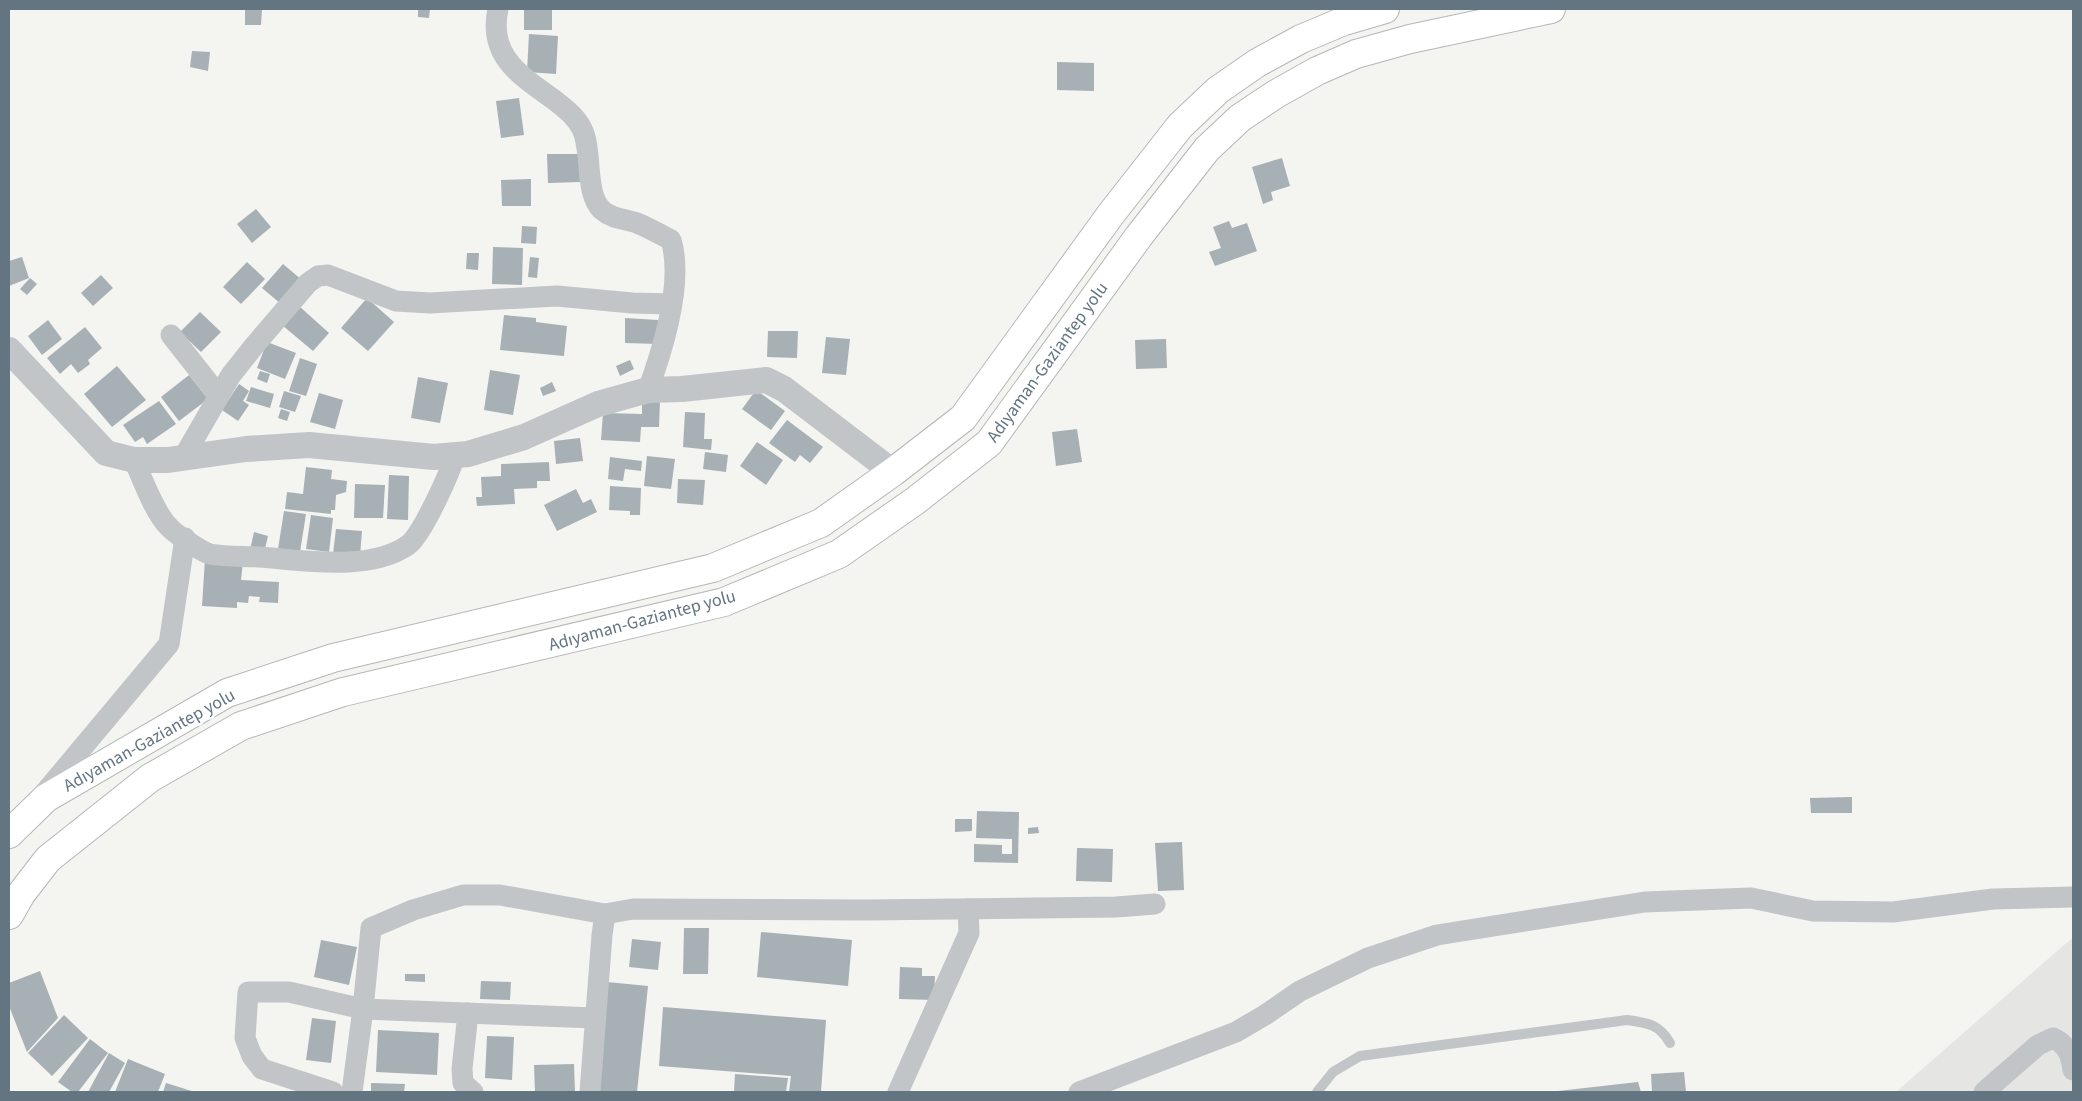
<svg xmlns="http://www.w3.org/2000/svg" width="2082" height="1101" font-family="'Source Sans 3',sans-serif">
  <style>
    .built { fill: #e5e5e4 }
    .building { fill: #a7b0b5 }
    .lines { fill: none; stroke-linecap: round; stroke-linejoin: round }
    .trunk-casing { stroke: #b4b7ba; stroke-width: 30 }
    .service { stroke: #c1c5c8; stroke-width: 10 }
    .minor { stroke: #c1c5c8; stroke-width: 21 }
    .tertiary { stroke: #c1c5c8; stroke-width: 26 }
    .trunk { stroke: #fff; stroke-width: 28 }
    .labels { text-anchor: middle; stroke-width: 5; stroke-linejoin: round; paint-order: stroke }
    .street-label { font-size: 18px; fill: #637581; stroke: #fff }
  </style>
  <rect width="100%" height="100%" fill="#f4f4f0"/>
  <path class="built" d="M 2073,938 L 2073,1092 L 1896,1092 L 2064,945 Z"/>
  <g class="building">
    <path d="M 245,9 L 262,9 L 261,25 L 245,25 Z"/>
    <path d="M 418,9 L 430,9 L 429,18 L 418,17 Z"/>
    <path d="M 552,9 L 552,30 L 524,30 L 524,10 Z"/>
    <path d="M 529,34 L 558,36 L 556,74 L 527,72 Z"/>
    <path d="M 192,51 L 210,52 L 208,71 L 190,67 Z"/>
    <path d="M 1057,62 L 1094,63 L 1094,91 L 1057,90 Z"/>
    <path d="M 519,98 L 524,135 L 501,138 L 496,101 Z"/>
    <path d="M 547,154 L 579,154 L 580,182 L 548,183 Z"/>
    <path d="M 1282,158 L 1290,186 L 1271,192 L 1273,200 L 1263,204 L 1252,167 Z"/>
    <path d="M 531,179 L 531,206 L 502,206 L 501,180 Z"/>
    <path d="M 256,209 L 271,227 L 252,243 L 237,224 Z"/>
    <path d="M 1229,221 L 1232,228 L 1247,223 L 1257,251 L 1215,266 L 1209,252 L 1221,248 L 1213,227 Z"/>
    <path d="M 522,226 L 537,227 L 536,244 L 521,243 Z"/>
    <path d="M 493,247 L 523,248 L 522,285 L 492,284 Z"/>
    <path d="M 467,253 L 479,253 L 478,270 L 466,269 Z"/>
    <path d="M 22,257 L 29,278 L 9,286 L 9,261 Z"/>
    <path d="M 530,257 L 539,258 L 537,278 L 528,277 Z"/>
    <path d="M 247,262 L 265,279 L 241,304 L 223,287 Z"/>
    <path d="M 283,264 L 302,280 L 281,304 L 262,288 Z"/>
    <path d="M 101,275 L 113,288 L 93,306 L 81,293 Z"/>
    <path d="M 30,278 L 37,284 L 27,295 L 20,289 Z"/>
    <path d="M 367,298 L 394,322 L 368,351 L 341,328 Z"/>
    <path d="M 299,306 L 329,333 L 313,351 L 282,325 Z"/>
    <path d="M 200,312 L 221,332 L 201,352 L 180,332 Z"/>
    <path d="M 504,315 L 536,318 L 536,322 L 567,326 L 564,356 L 500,350 Z"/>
    <path d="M 625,318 L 658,320 L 658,344 L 625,343 Z"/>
    <path d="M 48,320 L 62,339 L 42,355 L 28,336 Z"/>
    <path d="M 85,327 L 102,348 L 88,360 L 90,364 L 78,373 L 71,364 L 60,374 L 47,358 Z"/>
    <path d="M 768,331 L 798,331 L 797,358 L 767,357 Z"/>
    <path d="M 826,337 L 850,339 L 846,375 L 822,373 Z"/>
    <path d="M 1166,339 L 1167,368 L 1136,369 L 1135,340 Z"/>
    <path d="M 267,342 L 296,353 L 285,379 L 257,368 Z"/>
    <path d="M 300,358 L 317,364 L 306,396 L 289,391 Z"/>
    <path d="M 630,360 L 634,369 L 620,376 L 616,366 Z"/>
    <path d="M 117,366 L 146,400 L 112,427 L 84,394 Z"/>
    <path d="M 490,370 L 520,375 L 513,415 L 484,410 Z"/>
    <path d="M 260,371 L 270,374 L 267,383 L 257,379 Z"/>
    <path d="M 189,375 L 208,399 L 179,421 L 161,397 Z"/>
    <path d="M 418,377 L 448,383 L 440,423 L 411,418 Z"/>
    <path d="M 552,382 L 556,391 L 543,396 L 540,388 Z"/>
    <path d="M 239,384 L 249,391 L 243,401 L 249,405 L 238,421 L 222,410 Z"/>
    <path d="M 251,387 L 274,394 L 270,408 L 246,401 Z"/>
    <path d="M 756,390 L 785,411 L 771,430 L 742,409 Z"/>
    <path d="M 284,391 L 301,396 L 295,412 L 279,407 Z"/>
    <path d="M 319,393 L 343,400 L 335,429 L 310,422 Z"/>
    <path d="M 642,400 L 660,401 L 659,427 L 641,427 L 640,442 L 601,440 L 603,413 L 642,414 Z"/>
    <path d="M 159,401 L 176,424 L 147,444 L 143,437 L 135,442 L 123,425 Z"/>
    <path d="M 281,409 L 290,412 L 287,421 L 278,418 Z"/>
    <path d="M 685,412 L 705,413 L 704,439 L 712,439 L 711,450 L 683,447 Z"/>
    <path d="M 787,420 L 823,447 L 810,463 L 800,455 L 795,462 L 769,443 Z"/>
    <path d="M 1077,429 L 1082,462 L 1056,466 L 1052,432 Z"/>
    <path d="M 580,438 L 583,461 L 556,464 L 554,441 Z"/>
    <path d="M 757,442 L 783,460 L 766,485 L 740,466 Z"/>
    <path d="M 705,452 L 728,455 L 726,472 L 703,469 Z"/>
    <path d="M 647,456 L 675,459 L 671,489 L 644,486 Z"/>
    <path d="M 610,457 L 642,461 L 641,471 L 625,469 L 623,481 L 608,479 Z"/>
    <path d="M 549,462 L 550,481 L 537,481 L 537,488 L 514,489 L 515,504 L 477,506 L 476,497 L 482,497 L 481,477 L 501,476 L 501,464 Z"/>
    <path d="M 306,467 L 332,470 L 331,479 L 347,481 L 346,492 L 336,495 L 335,510 L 331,510 L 331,514 L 285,509 L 287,492 L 303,494 Z"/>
    <path d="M 389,475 L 409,476 L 408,520 L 387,519 Z"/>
    <path d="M 678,479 L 705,480 L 703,505 L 677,503 Z"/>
    <path d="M 355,484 L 385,485 L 383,518 L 354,518 Z"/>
    <path d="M 610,486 L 641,488 L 640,515 L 630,515 L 630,511 L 609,510 Z"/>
    <path d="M 576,489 L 583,503 L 591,499 L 597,512 L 557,531 L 544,505 Z"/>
    <path d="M 284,511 L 306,514 L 300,552 L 278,549 Z"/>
    <path d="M 311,515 L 333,518 L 329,552 L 306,549 Z"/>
    <path d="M 336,529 L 362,531 L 360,556 L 333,554 Z"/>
    <path d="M 254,532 L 268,536 L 264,553 L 250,550 Z"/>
    <path d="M 205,559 L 243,562 L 241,580 L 279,582 L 278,603 L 259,602 L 260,597 L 249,596 L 248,603 L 237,602 L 237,608 L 202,606 Z"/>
    <path d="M 1852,797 L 1852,813 L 1811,813 L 1810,798 Z"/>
    <path d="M 977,811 L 1019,812 L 1018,863 L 974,862 L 974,844 L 1002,845 L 1002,854 L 1012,854 L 1012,839 L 976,838 Z"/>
    <path d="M 955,819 L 972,819 L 972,831 L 955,832 Z"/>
    <path d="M 1038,827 L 1039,833 L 1028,834 L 1028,828 Z"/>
    <path d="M 1182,842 L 1184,890 L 1158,891 L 1155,843 Z"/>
    <path d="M 1077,848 L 1113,849 L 1112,882 L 1076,881 Z"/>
    <path d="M 684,928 L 709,928 L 708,974 L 683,974 Z"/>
    <path d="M 761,932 L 852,940 L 848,986 L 757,977 Z"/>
    <path d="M 632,939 L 661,942 L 658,970 L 629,967 Z"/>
    <path d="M 321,940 L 357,947 L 349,985 L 314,977 Z"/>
    <path d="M 900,967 L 922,968 L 922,976 L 935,976 L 934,1000 L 899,999 Z"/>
    <path d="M 40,971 L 58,1018 L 27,1052 L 9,1006 L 9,983 Z"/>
    <path d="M 405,974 L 425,974 L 425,982 L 405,981 Z"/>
    <path d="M 481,981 L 511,982 L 510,1000 L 480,999 Z"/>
    <path d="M 607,982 L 648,986 L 637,1092 L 596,1092 Z"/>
    <path d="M 663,1007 L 826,1020 L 821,1092 L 789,1092 L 791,1076 L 659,1066 Z"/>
    <path d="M 64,1015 L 88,1038 L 52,1076 L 28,1053 Z"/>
    <path d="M 312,1018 L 336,1021 L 331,1063 L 306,1060 Z"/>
    <path d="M 378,1030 L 439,1033 L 437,1075 L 376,1072 Z"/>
    <path d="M 487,1036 L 514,1037 L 512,1080 L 485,1078 Z"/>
    <path d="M 90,1039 L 108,1053 L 78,1092 L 72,1092 L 58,1082 Z"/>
    <path d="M 109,1053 L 125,1063 L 109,1092 L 88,1092 Z"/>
    <path d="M 128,1059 L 165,1074 L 158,1092 L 115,1092 Z"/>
    <path d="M 574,1064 L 575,1092 L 535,1092 L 534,1065 Z"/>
    <path d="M 1684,1072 L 1686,1092 L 1652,1092 L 1651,1074 Z"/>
    <path d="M 735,1074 L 788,1078 L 786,1092 L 734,1092 Z"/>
    <path d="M 1638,1082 L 1641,1092 L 1558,1092 L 1558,1091 Z"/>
    <path d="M 166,1083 L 195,1092 L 163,1092 Z"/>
    <path d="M 371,1083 L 405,1084 L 404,1092 L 371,1092 Z"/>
  </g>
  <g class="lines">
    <g class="trunk-casing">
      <g id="trunk">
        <path d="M 9,834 L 46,798 L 227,693 L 333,658 L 713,568 L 821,523 L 893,472 L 963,418 L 1111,214 L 1180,126 L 1218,90 L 1257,63 L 1301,39 L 1344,21 L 1385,9"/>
        <path d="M 9,915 L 21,894 L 48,859 L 150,778 L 241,726 L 343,692 L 724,602 L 839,554 L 915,501 L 989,443 L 1139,236 L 1207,149 L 1240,118 L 1276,94 L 1317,71 L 1356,54 L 1410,39 L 1551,9"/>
      </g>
    </g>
    <path class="service" d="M 1317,1092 L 1333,1072 L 1360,1056 L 1627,1020 C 1648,1023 1659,1024 1670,1043"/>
    <g class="minor">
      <path d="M 498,9 C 488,55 519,75 553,99 C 563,107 576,116 582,129 C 593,151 584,193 602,210 C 612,219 625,219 637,223 C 649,228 660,234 671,240 C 684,283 663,349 648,390"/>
      <path d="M 171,335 L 219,396"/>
      <path d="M 183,458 L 231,375 L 254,346 L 308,283 L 318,276 L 328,275 L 396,301 L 430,303 L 557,296 L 632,303 L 671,304"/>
      <path d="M 134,460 C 142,478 155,514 169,527 C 175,534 202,552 210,554 C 226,557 243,556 259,557 C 303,560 370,572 408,545 C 422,535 450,473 455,455"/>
      <path d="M 42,796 L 169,644 L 185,538"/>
      <path d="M 468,1013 L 462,1069 L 463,1083 L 473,1092"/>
      <path d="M 333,1092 L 262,1069 L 252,1056 L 245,1038 L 248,992 L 289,992 L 363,1009 L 595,1018"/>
      <path d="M 352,1092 L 363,1009 L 371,928 L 413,910 L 463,895 L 500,895 L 605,914"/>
      <path d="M 590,1092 L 602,935 L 605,914 L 633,909 L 868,910 L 1116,907 L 1155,904"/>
      <path d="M 898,1092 L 969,933 L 968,909"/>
      <path d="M 1079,1092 L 1236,1032 L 1265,1015 L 1300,991 L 1368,958 L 1437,935 L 1645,902 L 1751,898 L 1813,911 L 1893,912 L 1993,899 L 2073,897"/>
      <path d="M 1984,1092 L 2038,1045 L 2053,1038 C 2067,1044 2071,1055 2073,1070"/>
    </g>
    <path class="tertiary" d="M 9,350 L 106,453 L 134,460 L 168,460 L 246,449 L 309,445 L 434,457 L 468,454 L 524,437 L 598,404 L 648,390 L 682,389 L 766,380 L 784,389 L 893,472"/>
    <use href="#trunk" class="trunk"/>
  </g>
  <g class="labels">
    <g class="street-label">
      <text transform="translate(1047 362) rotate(-54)" y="6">Adıyaman-Gaziantep yolu</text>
      <text transform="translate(642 620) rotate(-15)" y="6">Adıyaman-Gaziantep yolu</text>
      <text transform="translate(149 740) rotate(-29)" y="6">Adıyaman-Gaziantep yolu</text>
    </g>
  </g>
  <rect width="2082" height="1101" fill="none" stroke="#637581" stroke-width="20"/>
</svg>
